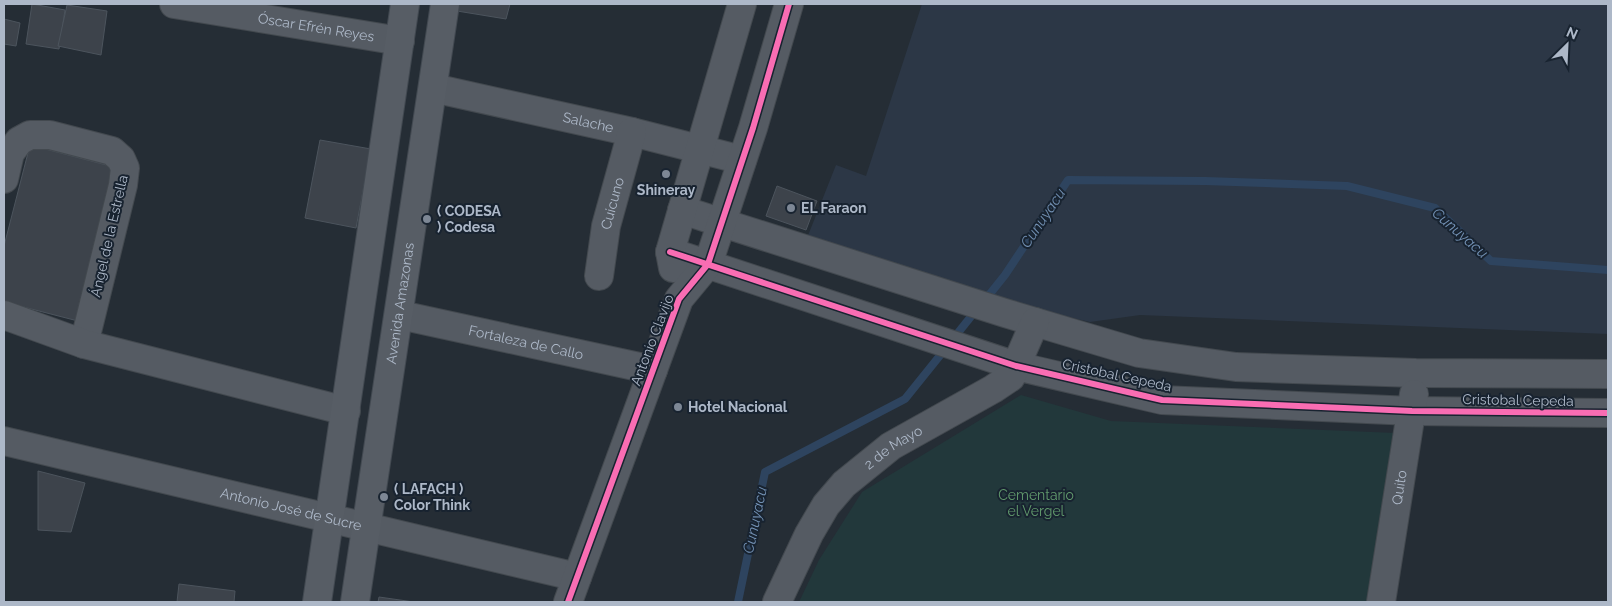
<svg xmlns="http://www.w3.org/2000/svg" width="1612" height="606" font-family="Raleway,sans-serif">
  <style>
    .airport { fill: #2c3746 }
    .green { fill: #22383b }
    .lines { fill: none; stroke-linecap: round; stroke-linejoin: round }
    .stream { stroke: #2e445f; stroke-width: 8 }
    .building { fill: #3d434b; stroke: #4c545d }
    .minor-casing { stroke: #43494f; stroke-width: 30 }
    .major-casing { stroke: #424951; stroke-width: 30 }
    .minor { stroke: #555b63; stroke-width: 28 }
    .major { stroke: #575d65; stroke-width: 28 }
    .cycleway-casing { stroke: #182330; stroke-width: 9 }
    .cycleway { stroke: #f96db3; stroke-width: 6 }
    .poi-dot { fill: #7d8795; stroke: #182330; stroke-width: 2 }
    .labels { text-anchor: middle; stroke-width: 4; stroke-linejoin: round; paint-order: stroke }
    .street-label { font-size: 14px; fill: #adb8c8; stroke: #182330 }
    .poi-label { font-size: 14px; font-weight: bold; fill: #adb8c8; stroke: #182330; text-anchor: start }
    .park-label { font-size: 14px; fill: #629b6d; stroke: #182330 }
    .water-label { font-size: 15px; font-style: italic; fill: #7290b3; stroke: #182330 }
  </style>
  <rect width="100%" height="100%" fill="#252d35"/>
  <path class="airport" d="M 922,4 L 1608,4 L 1608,334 L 1140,315 L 1090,322 L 973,295 L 807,238 L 836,165 L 866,176 Z"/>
  <path class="green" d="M 1021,395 L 1111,421 L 1396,433 L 1368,602 L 799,602 L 819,560 L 862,492 Z"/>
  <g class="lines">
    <g class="stream">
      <path d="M 985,300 L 1005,275 L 1068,180 L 1205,181 L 1347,186 L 1435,208 L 1491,261 L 1608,270"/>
      <path d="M 953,339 L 977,309"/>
      <path d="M 738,602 L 765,472 L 905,399 L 946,348"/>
    </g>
  </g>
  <g class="building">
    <path d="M 32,4 L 65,10 L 59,49 L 26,44 Z"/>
    <path d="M 458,4 L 510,4 L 506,19 L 457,11 Z"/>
    <path d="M 67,5 L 107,11 L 101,55 L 58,46 Z"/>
    <path d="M 4,19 L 20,23 L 16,46 L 4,44 Z"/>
    <path d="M 320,140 L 371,149 L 356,228 L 305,218 Z"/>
    <path d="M 30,145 L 118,168 L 78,321 L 4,302 L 4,246 Z"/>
    <path d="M 777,186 L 817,201 L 806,230 L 766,216 Z"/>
    <path d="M 38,471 L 85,483 L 71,532 L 38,530 Z"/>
    <path d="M 179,584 L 235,591 L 234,602 L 177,602 Z"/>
    <path d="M 379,597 L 414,602 L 378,602 Z"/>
  </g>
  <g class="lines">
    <g class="minor-casing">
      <g id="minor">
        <path id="s1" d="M 174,4 L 400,41"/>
        <path id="s2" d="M 433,88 L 632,132 L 742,160"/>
        <path d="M 4,179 L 10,153 L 19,141 L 30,135 L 50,135 L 112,151 L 121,159 L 125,168 L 123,185 L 84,344"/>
        <path d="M 682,210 L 1005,313 L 1139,353 L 1236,367 L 1416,373 L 1608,374"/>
        <path d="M 670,252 L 1016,366 L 1162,400 L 1412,411 L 1608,413"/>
        <path d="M 673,268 L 670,252 L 742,4"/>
        <path id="s3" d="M 599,276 L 606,226 L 632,132"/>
        <path d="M 4,315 L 84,344 L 346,411"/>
        <path id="s4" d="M 400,315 L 653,370"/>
        <path id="s5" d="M 4,441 L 577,577"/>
        <path d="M 568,602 L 679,299 L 708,264 L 753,128 L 789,4"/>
        <path id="s6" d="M 777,602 L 809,534 L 826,505 L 844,484 L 891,446 L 993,389 L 1011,377 L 1035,322"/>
        <path id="s7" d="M 1381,602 L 1414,394"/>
      </g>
    </g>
    <g class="major-casing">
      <g id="major">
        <path d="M 317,602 L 405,4"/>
        <path id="s8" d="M 355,602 L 445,4"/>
      </g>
    </g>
    <use href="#minor" class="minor"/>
    <use href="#major" class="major"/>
    <g class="cycleway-casing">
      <g id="cycleway">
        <path d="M 670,252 L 1016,366 L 1162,400 L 1412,411 L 1608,413"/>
        <path d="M 568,602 L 679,299 L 708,264 L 753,128 L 789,4"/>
      </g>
    </g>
    <use href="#cycleway" class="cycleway"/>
  </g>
  <g class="poi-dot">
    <circle cx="666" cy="174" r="5"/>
    <circle cx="791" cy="208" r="5"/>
    <circle cx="427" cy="219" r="5"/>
    <circle cx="678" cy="407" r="5"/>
    <circle cx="384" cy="497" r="5"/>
  </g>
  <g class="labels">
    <g class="street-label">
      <text dy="5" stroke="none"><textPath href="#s1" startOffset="144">Óscar Efrén Reyes</textPath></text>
      <text dy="5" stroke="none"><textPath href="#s2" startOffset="159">Salache</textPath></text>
      <text dy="5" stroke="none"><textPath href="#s3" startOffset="74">Cuicuno</textPath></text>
      <text transform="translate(109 236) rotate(-77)" y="5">Ángel de la Estrella</text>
      <text dy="5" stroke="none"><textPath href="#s8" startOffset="302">Avenida Amazonas</textPath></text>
      <text transform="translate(652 340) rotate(-69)" y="5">Antonio Clavijo</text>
      <text dy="5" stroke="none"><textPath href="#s4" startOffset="129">Fortaleza de Callo</textPath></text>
      <text transform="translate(1117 375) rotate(12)" y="5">Cristobal Cepeda</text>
      <text transform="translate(1518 400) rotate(1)" y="5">Cristobal Cepeda</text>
      <text dy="5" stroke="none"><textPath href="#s6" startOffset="198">2 de Mayo</textPath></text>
      <text dy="5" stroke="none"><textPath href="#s7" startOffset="116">Quito</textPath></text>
      <text dy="5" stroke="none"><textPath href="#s5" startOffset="295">Antonio José de Sucre</textPath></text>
    </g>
    <g class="poi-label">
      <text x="666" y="195" text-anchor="middle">Shineray</text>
      <text x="801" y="213">EL Faraon</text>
      <text x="437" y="216">( CODESA<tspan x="437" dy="16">) Codesa</tspan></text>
      <text x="688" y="412">Hotel Nacional</text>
      <text x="394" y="494">( LAFACH )<tspan x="394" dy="16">Color Think</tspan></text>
    </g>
    <g class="park-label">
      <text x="1036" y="500">Cementario<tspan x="1036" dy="16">el Vergel</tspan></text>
    </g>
    <g class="water-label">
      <text transform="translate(1043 218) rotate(-56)" y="5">Cunuyacu</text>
      <text transform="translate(1460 233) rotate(41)" y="5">Cunuyacu</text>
      <text transform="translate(755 520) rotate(-78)" y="5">Cunuyacu</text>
    </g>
  </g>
  <rect width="1612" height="606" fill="none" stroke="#adb8c8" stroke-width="10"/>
  <g transform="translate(1567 45) rotate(24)" stroke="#182330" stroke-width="4" paint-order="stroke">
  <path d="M0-4L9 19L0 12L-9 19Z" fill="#adb8c8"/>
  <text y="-8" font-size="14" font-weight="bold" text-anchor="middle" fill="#adb8c8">N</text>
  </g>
</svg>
